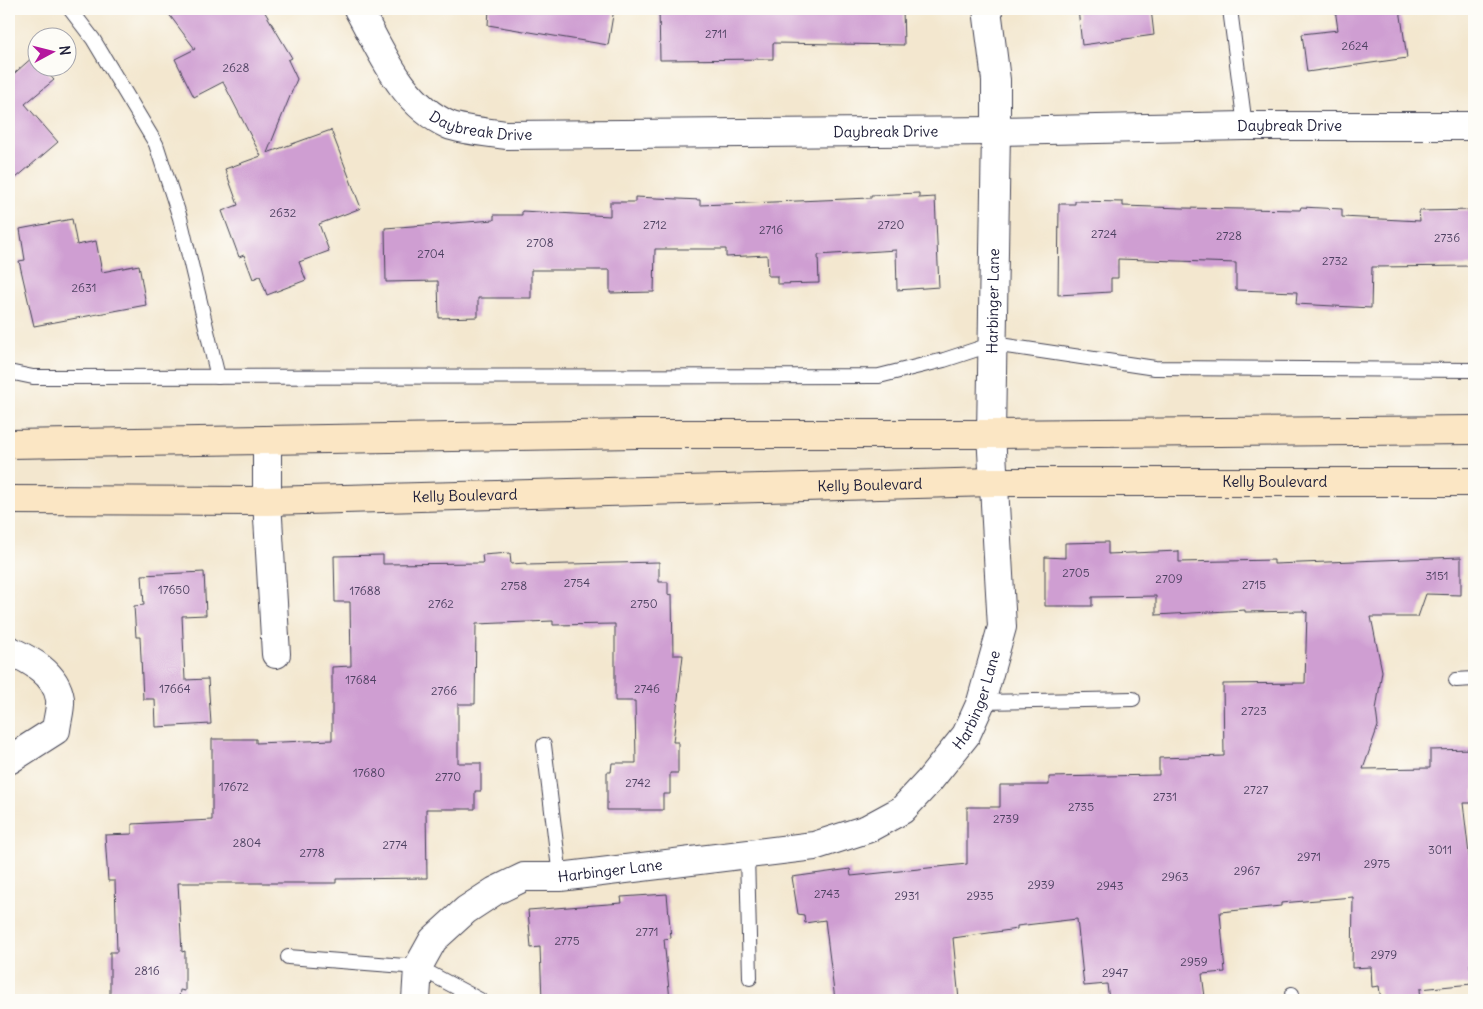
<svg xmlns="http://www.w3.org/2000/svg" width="1483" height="1009" font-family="Delius,sans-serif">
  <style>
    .building { fill: #cf9ed2 }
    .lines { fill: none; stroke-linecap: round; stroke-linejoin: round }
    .service-casing { stroke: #414051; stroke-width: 16 }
    .minor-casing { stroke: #414051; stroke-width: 30 }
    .secondary-casing { stroke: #414051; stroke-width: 30 }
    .service { stroke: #fff; stroke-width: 14 }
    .minor { stroke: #fff; stroke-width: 28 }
    .secondary { stroke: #fbe6c4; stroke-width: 28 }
    .labels { text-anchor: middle; stroke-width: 4; stroke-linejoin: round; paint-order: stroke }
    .number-label { font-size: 12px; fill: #4d4161 }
    .street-label { font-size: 15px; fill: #22223b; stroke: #fdfcf7 }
  </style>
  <rect width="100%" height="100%" fill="#fdfcf7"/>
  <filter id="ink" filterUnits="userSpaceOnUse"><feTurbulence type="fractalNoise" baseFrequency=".02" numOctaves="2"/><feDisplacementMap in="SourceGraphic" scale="10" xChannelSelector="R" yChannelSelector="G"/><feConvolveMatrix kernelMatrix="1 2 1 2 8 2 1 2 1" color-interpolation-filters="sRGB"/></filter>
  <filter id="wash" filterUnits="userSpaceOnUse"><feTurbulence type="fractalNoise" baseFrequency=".0096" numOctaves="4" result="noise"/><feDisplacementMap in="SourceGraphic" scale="20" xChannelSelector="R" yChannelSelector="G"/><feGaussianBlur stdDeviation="1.12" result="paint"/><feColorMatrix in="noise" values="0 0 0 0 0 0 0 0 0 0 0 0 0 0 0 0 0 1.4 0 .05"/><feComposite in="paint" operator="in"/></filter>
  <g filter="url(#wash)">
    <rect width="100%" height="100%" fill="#f3e7cf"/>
    <g id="blocks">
      <g class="building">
        <path d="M 165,9 L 263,9 L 292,58 L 288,60 L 297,79 L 267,153 L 331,130 L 361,208 L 319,224 L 329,251 L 299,262 L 306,280 L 267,295 L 260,276 L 253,279 L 244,255 L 239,257 L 222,211 L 238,205 L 225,169 L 261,156 L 223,82 L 194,97 L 175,59 L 195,49 Z"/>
        <path d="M 489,9 L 614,9 L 608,45 L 488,25 Z"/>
        <path d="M 659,9 L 903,9 L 904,45 L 773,43 L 773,59 L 660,60 Z"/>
        <path d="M 1078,9 L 1151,9 L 1154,35 L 1082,45 Z"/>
        <path d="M 1335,9 L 1400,9 L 1407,58 L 1307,72 L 1302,34 L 1338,30 Z"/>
        <path d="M 34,56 L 38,61 L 38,68 L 43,68 L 54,80 L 25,104 L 58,142 L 9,184 L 9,78 Z"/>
        <path d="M 919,193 L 919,198 L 935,197 L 939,287 L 897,290 L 896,250 L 818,255 L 819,283 L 777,284 L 777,276 L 768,276 L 767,255 L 726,257 L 726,249 L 655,249 L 654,292 L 610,293 L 610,270 L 531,270 L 531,298 L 478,298 L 478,317 L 439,318 L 438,281 L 386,282 L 385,228 L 494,220 L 494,215 L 522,215 L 522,211 L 610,216 L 610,202 L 635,202 L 635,197 L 700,200 L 700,205 L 871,198 L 871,195 Z"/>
        <path d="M 1075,201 L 1123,202 L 1123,206 L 1183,208 L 1300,210 L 1301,207 L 1342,209 L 1342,217 L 1420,221 L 1419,211 L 1474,210 L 1474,266 L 1372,267 L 1371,308 L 1296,304 L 1297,292 L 1236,290 L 1236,263 L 1118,259 L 1118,278 L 1111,278 L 1111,292 L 1058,295 L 1059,204 L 1075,204 Z"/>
        <path d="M 72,219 L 77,245 L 96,241 L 102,272 L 139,265 L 146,305 L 34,326 L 19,261 L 25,260 L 20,229 Z"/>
        <path d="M 1108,542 L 1108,554 L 1179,551 L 1179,562 L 1274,560 L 1274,564 L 1461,557 L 1461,595 L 1426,594 L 1418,617 L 1371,617 L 1382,671 L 1376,710 L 1378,726 L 1363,769 L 1430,768 L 1430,750 L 1474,749 L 1474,803 L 1463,803 L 1474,897 L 1474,963 L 1470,964 L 1472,984 L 1420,989 L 1421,1000 L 1381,1000 L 1379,986 L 1372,987 L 1371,967 L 1352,968 L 1353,897 L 1281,903 L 1281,906 L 1220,912 L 1225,972 L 1202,974 L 1205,997 L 1168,1000 L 1109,1000 L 1107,984 L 1084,986 L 1077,919 L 1017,926 L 1017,929 L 953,938 L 959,1000 L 835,1000 L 825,920 L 805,923 L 804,915 L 798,914 L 792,877 L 850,869 L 851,876 L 967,864 L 967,807 L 1000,807 L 1000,785 L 1049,785 L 1049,777 L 1159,775 L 1159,758 L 1224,756 L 1223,684 L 1305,683 L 1307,612 L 1304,613 L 1304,611 L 1245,612 L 1245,610 L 1156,615 L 1156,596 L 1092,597 L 1092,606 L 1045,606 L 1045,557 L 1065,558 L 1065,543 Z"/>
        <path d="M 510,553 L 511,564 L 526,563 L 526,565 L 659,562 L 659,582 L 668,582 L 668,595 L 672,594 L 673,655 L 683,655 L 673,742 L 678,742 L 678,773 L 670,773 L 670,794 L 663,794 L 663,810 L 607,810 L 607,772 L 611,772 L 612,763 L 636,763 L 635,701 L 615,701 L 615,624 L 553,625 L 553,621 L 476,624 L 475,704 L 458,704 L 458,763 L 481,763 L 481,791 L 475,791 L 475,809 L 426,809 L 427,878 L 336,879 L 336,883 L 178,883 L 182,952 L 185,951 L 185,991 L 180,990 L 179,997 L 155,997 L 155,1000 L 110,1000 L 110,952 L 117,952 L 115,881 L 108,881 L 105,835 L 132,834 L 132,824 L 212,820 L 212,739 L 256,739 L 256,743 L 332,740 L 332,667 L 351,666 L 350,602 L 335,602 L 334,556 L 383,555 L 383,564 L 483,563 L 482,555 Z"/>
        <path d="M 204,572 L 206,615 L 182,616 L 185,680 L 208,679 L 211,724 L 156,727 L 155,699 L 143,699 L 140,637 L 136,637 L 134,606 L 144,605 L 142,575 Z"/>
        <path d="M 667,894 L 671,938 L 664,939 L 670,1000 L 542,1000 L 540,947 L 531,948 L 528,910 L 622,903 L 621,897 Z"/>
      </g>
    </g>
  </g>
  <g filter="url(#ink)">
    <use href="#blocks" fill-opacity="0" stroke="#414051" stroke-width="1"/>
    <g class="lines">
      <g class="service-casing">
        <g id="service">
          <path d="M 70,9 L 93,39 L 156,144 L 180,218 L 218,377"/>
          <path d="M 1230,9 L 1245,126"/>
          <path d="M 9,372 L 33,377 L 879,376 L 944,360 L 993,344 L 1155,368 L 1474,370"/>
          <path d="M 1456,680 L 1474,679"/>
          <path d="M 981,702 L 1133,699"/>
          <path d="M 544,745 L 560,877"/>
          <path d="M 747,854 L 750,978"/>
          <path d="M 288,957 L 418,967 L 480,1000"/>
          <path d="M 1292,994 L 1293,1000"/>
        </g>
      </g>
      <g class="minor-casing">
        <g id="minor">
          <path id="s1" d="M 358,9 C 382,52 402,104 449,125 C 460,130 493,133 506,135 L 996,131 L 1245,126 L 1474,126"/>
          <path d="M 267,441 L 267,501 L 276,654"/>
          <path d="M 9,650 C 30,660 56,673 60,699 C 61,708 57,720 56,730 L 9,760"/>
          <path id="s2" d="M 416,1000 L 418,967 L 433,940 L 466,910 L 495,891 L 524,877 L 560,877 L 814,846 L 867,829 L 902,810 L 929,781 L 966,735 L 981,702 L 1002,627 L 991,434 L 996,131 L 996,80 L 987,9"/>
        </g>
      </g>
      <g class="secondary-casing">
        <g id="secondary">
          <path d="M 9,444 L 637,434 L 991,434 L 1474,430"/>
          <path id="s3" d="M 9,500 L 267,501 L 993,482 L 1474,482"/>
        </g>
      </g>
      <use href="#service" class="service"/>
      <use href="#minor" class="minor"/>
      <use href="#secondary" class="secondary"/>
    </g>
  </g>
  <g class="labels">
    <g class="number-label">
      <text x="716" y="38">2711</text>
      <text x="1355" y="50">2624</text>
      <text x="236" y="72">2628</text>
      <text x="283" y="217">2632</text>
      <text x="655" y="229">2712</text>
      <text x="891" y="229">2720</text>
      <text x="771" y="234">2716</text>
      <text x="1104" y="238">2724</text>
      <text x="1229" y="240">2728</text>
      <text x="1447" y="242">2736</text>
      <text x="540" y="247">2708</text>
      <text x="431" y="258">2704</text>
      <text x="1335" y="265">2732</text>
      <text x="84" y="292">2631</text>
      <text x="1076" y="577">2705</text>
      <text x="1437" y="580">3151</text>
      <text x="1169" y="583">2709</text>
      <text x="577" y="587">2754</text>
      <text x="1254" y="589">2715</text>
      <text x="514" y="590">2758</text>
      <text x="174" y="594">17650</text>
      <text x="365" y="595">17688</text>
      <text x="441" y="608">2762</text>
      <text x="644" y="608">2750</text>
      <text x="361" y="684">17684</text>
      <text x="175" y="693">17664</text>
      <text x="647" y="693">2746</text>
      <text x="444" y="695">2766</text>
      <text x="1254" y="715">2723</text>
      <text x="369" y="777">17680</text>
      <text x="448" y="781">2770</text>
      <text x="638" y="787">2742</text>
      <text x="234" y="791">17672</text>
      <text x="1256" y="794">2727</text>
      <text x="1165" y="801">2731</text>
      <text x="1081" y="811">2735</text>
      <text x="1006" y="823">2739</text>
      <text x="247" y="847">2804</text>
      <text x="395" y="849">2774</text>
      <text x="1440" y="854">3011</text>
      <text x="312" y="857">2778</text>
      <text x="1309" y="861">2971</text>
      <text x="1377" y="868">2975</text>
      <text x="1247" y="875">2967</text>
      <text x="1175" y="881">2963</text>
      <text x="1041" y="889">2939</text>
      <text x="1110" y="890">2943</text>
      <text x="827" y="898">2743</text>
      <text x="907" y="900">2931</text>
      <text x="980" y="900">2935</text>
      <text x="647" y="936">2771</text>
      <text x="567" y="945">2775</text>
      <text x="1384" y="959">2979</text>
      <text x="1194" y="966">2959</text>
      <text x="147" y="975">2816</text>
      <text x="1115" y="977">2947</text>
    </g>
    <g class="street-label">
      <text dy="5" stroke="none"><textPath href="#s1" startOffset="182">Daybreak Drive</textPath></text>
      <text dy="5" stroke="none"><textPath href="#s1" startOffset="992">Daybreak Drive</textPath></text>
      <text dy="5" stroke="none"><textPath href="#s1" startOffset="588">Daybreak Drive</textPath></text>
      <text dy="5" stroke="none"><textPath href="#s2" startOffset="1102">Harbinger Lane</textPath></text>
      <text dy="5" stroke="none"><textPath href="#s3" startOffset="1266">Kelly Boulevard</textPath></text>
      <text dy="5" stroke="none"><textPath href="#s3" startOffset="861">Kelly Boulevard</textPath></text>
      <text dy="5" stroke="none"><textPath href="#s3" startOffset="456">Kelly Boulevard</textPath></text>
      <text dy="5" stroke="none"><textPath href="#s2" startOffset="698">Harbinger Lane</textPath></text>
      <text dy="5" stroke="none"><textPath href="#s2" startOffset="262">Harbinger Lane</textPath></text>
    </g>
  </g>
  <rect width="1483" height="1009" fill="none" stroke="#fdfcf7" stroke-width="30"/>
  <g transform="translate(52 52) rotate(83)"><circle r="24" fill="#fdfcf7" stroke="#a5a5ac"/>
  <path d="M0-4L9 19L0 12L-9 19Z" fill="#b5179e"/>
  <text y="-8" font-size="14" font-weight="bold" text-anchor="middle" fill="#22223b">N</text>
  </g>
</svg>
